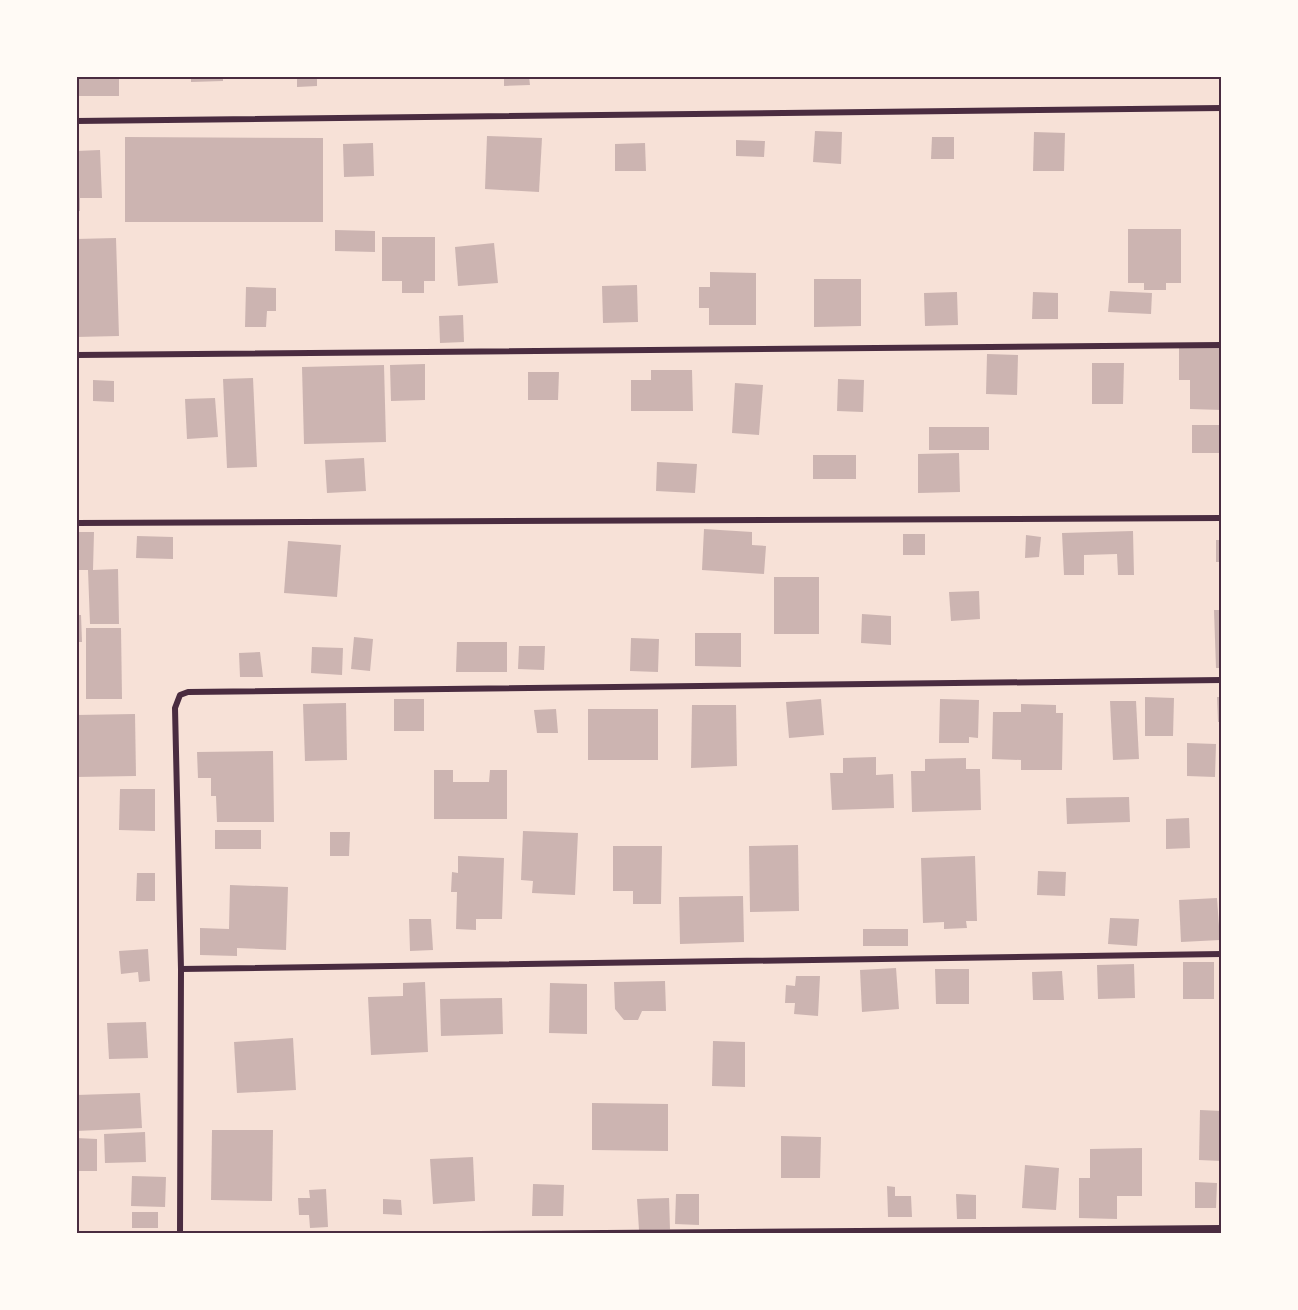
<svg xmlns="http://www.w3.org/2000/svg" width="1298" height="1310" font-family="Inter,sans-serif">
  <style>
    .building { fill: #ccb4b1 }
    .lines { fill: none; stroke-linecap: round; stroke-linejoin: round }
    .minor { stroke: #4a2c40; stroke-width: 6 }
    .neatline { fill: none; stroke: #4a2c40; stroke-width: 2 }
  </style>
  <rect width="100%" height="100%" fill="#f7e1d7"/>
  <g class="building">
    <rect x="76" y="76" width="43" height="20"/>
    <path d="M 191,76 L 223,76 L 223,81 L 191,82 Z"/>
    <path d="M 297,76 L 317,76 L 317,86 L 297,87 Z"/>
    <path d="M 504,76 L 529,76 L 530,85 L 504,86 Z"/>
    <path d="M 815,131 L 842,132 L 841,164 L 813,162 Z"/>
    <path d="M 1034,132 L 1065,133 L 1064,171 L 1033,171 Z"/>
    <path d="M 487,136 L 542,138 L 539,192 L 485,189 Z"/>
    <path d="M 125,137 L 323,138 L 323,222 L 125,222 Z"/>
    <path d="M 932,137 L 954,137 L 954,159 L 931,159 Z"/>
    <path d="M 736,140 L 765,141 L 764,157 L 736,156 Z"/>
    <path d="M 373,143 L 374,176 L 344,177 L 343,144 Z"/>
    <path d="M 645,143 L 646,171 L 615,171 L 615,144 Z"/>
    <path d="M 100,150 L 102,198 L 80,198 L 80,211 L 76,211 L 76,151 Z"/>
    <path d="M 1128,229 L 1181,229 L 1181,283 L 1166,283 L 1166,290 L 1144,290 L 1144,283 L 1128,283 Z"/>
    <path d="M 335,230 L 375,231 L 375,252 L 335,251 Z"/>
    <path d="M 382,237 L 435,237 L 435,281 L 424,281 L 424,293 L 402,293 L 402,281 L 382,281 Z"/>
    <path d="M 116,238 L 119,336 L 76,337 L 76,239 Z"/>
    <path d="M 494,243 L 498,283 L 458,286 L 455,247 Z"/>
    <path d="M 710,272 L 756,273 L 756,325 L 709,325 L 709,308 L 699,308 L 699,287 L 710,287 Z"/>
    <path d="M 814,279 L 861,279 L 861,326 L 814,327 Z"/>
    <path d="M 637,285 L 638,322 L 603,323 L 602,286 Z"/>
    <path d="M 246,287 L 276,288 L 276,311 L 267,311 L 266,327 L 245,327 Z"/>
    <path d="M 1110,291 L 1152,293 L 1151,314 L 1108,312 Z"/>
    <path d="M 957,292 L 958,325 L 925,326 L 924,293 Z"/>
    <path d="M 1033,292 L 1058,293 L 1058,319 L 1032,319 Z"/>
    <path d="M 463,315 L 464,342 L 440,343 L 439,316 Z"/>
    <path d="M 1179,347 L 1222,348 L 1222,410 L 1190,409 L 1190,380 L 1179,380 Z"/>
    <path d="M 987,354 L 1018,355 L 1017,395 L 986,394 Z"/>
    <path d="M 1092,363 L 1124,363 L 1123,404 L 1092,404 Z"/>
    <path d="M 425,364 L 425,400 L 391,401 L 390,365 Z"/>
    <path d="M 384,365 L 386,442 L 304,444 L 302,367 Z"/>
    <path d="M 651,370 L 692,370 L 693,411 L 631,411 L 631,380 L 651,380 Z"/>
    <path d="M 528,372 L 559,372 L 558,400 L 528,400 Z"/>
    <path d="M 253,378 L 257,467 L 227,468 L 223,379 Z"/>
    <path d="M 838,379 L 864,380 L 863,412 L 837,411 Z"/>
    <path d="M 93,380 L 114,381 L 114,402 L 93,401 Z"/>
    <path d="M 735,383 L 763,385 L 759,435 L 732,433 Z"/>
    <path d="M 215,398 L 218,437 L 187,439 L 185,399 Z"/>
    <rect x="1192" y="425" width="30" height="28"/>
    <rect x="929" y="427" width="60" height="23"/>
    <path d="M 959,453 L 960,492 L 918,493 L 918,454 Z"/>
    <rect x="813" y="455" width="43" height="24"/>
    <path d="M 364,458 L 366,491 L 327,493 L 325,460 Z"/>
    <path d="M 657,462 L 697,464 L 695,493 L 656,491 Z"/>
    <path d="M 704,529 L 752,532 L 752,545 L 766,546 L 764,574 L 702,570 Z"/>
    <path d="M 1133,531 L 1134,575 L 1118,575 L 1117,554 L 1084,555 L 1084,575 L 1064,575 L 1062,533 Z"/>
    <path d="M 76,532 L 94,532 L 93,570 L 118,569 L 119,624 L 90,624 L 88,570 L 76,570 Z"/>
    <rect x="903" y="534" width="22" height="21"/>
    <path d="M 1026,535 L 1041,537 L 1039,557 L 1025,558 Z"/>
    <path d="M 137,536 L 173,537 L 173,559 L 136,558 Z"/>
    <rect x="1216" y="540" width="6" height="22"/>
    <path d="M 288,541 L 341,545 L 337,597 L 284,593 Z"/>
    <rect x="774" y="577" width="45" height="57"/>
    <path d="M 979,591 L 980,619 L 951,621 L 949,592 Z"/>
    <path d="M 1214,610 L 1222,610 L 1222,668 L 1216,668 Z"/>
    <path d="M 862,614 L 891,616 L 891,645 L 861,643 Z"/>
    <path d="M 76,615 L 81,615 L 82,642 L 76,642 Z"/>
    <path d="M 86,628 L 121,628 L 122,699 L 86,699 Z"/>
    <path d="M 695,633 L 741,633 L 741,667 L 695,666 Z"/>
    <path d="M 354,637 L 373,639 L 370,671 L 351,669 Z"/>
    <path d="M 631,638 L 659,639 L 658,672 L 630,671 Z"/>
    <path d="M 457,642 L 507,642 L 507,672 L 456,672 Z"/>
    <path d="M 519,646 L 545,646 L 544,670 L 518,669 Z"/>
    <path d="M 312,647 L 343,648 L 342,675 L 311,673 Z"/>
    <path d="M 260,652 L 263,677 L 240,677 L 239,653 Z"/>
    <path d="M 1145,697 L 1174,698 L 1173,736 L 1145,736 Z"/>
    <path d="M 1217,697 L 1222,697 L 1222,722 L 1218,722 Z"/>
    <rect x="394" y="699" width="30" height="32"/>
    <path d="M 821,699 L 824,735 L 789,738 L 786,702 Z"/>
    <path d="M 940,699 L 979,700 L 978,738 L 969,737 L 969,743 L 939,743 Z"/>
    <path d="M 1110,701 L 1136,701 L 1139,759 L 1113,760 Z"/>
    <path d="M 346,703 L 347,760 L 305,761 L 303,704 Z"/>
    <path d="M 1021,704 L 1056,705 L 1056,713 L 1063,713 L 1062,770 L 1021,770 L 1021,760 L 992,759 L 993,712 L 1021,712 Z"/>
    <path d="M 692,705 L 736,705 L 737,766 L 691,768 Z"/>
    <path d="M 556,709 L 558,733 L 537,733 L 534,710 Z"/>
    <rect x="588" y="709" width="70" height="51"/>
    <path d="M 135,714 L 136,776 L 76,777 L 76,715 Z"/>
    <path d="M 1187,743 L 1216,744 L 1215,777 L 1187,776 Z"/>
    <path d="M 273,751 L 274,822 L 217,822 L 216,796 L 211,796 L 211,778 L 198,778 L 197,752 Z"/>
    <path d="M 876,757 L 876,775 L 893,774 L 894,808 L 832,810 L 830,773 L 843,773 L 843,758 Z"/>
    <path d="M 966,758 L 966,769 L 980,769 L 981,810 L 912,812 L 911,771 L 925,771 L 925,759 Z"/>
    <path d="M 434,770 L 453,770 L 453,782 L 489,782 L 490,770 L 507,770 L 507,819 L 434,819 Z"/>
    <path d="M 120,789 L 155,789 L 155,831 L 119,830 Z"/>
    <path d="M 1129,797 L 1130,822 L 1067,824 L 1066,798 Z"/>
    <path d="M 1189,818 L 1190,848 L 1166,849 L 1166,819 Z"/>
    <rect x="215" y="830" width="46" height="19"/>
    <path d="M 523,831 L 578,833 L 575,895 L 532,893 L 533,881 L 521,880 Z"/>
    <path d="M 330,832 L 350,832 L 349,856 L 330,856 Z"/>
    <path d="M 798,845 L 799,911 L 750,912 L 749,846 Z"/>
    <path d="M 613,846 L 662,846 L 661,904 L 633,904 L 633,891 L 613,891 Z"/>
    <path d="M 458,856 L 504,858 L 502,919 L 476,919 L 476,930 L 456,929 L 457,892 L 451,892 L 452,872 L 458,873 Z"/>
    <path d="M 975,856 L 977,921 L 966,921 L 967,928 L 944,929 L 944,922 L 923,923 L 921,858 Z"/>
    <path d="M 1038,871 L 1066,872 L 1065,896 L 1037,895 Z"/>
    <path d="M 137,873 L 155,873 L 155,901 L 136,901 Z"/>
    <path d="M 230,885 L 288,887 L 286,950 L 237,948 L 237,956 L 200,955 L 200,928 L 229,929 Z"/>
    <path d="M 743,896 L 744,942 L 680,944 L 679,897 Z"/>
    <path d="M 1217,898 L 1220,940 L 1181,942 L 1179,900 Z"/>
    <path d="M 1110,918 L 1139,919 L 1137,946 L 1108,944 Z"/>
    <path d="M 409,919 L 431,919 L 433,950 L 410,951 Z"/>
    <rect x="863" y="929" width="45" height="17"/>
    <path d="M 148,949 L 150,981 L 139,982 L 138,972 L 121,974 L 119,951 Z"/>
    <rect x="1183" y="962" width="31" height="37"/>
    <path d="M 1134,964 L 1135,998 L 1098,999 L 1097,965 Z"/>
    <path d="M 896,968 L 899,1009 L 862,1012 L 860,970 Z"/>
    <path d="M 935,969 L 969,969 L 969,1004 L 936,1004 Z"/>
    <path d="M 1062,971 L 1064,1000 L 1033,1000 L 1032,972 Z"/>
    <path d="M 796,976 L 820,976 L 818,1016 L 794,1014 L 795,1003 L 785,1003 L 786,985 L 795,986 Z"/>
    <path d="M 665,981 L 666,1011 L 642,1011 L 638,1020 L 624,1020 L 615,1009 L 614,982 Z"/>
    <path d="M 425,982 L 428,1052 L 371,1055 L 368,997 L 403,996 L 403,983 Z"/>
    <path d="M 550,983 L 587,984 L 587,1034 L 549,1033 Z"/>
    <path d="M 502,998 L 503,1034 L 441,1036 L 440,999 Z"/>
    <path d="M 146,1022 L 148,1058 L 109,1059 L 107,1023 Z"/>
    <path d="M 293,1038 L 296,1090 L 237,1093 L 234,1042 Z"/>
    <path d="M 713,1041 L 745,1042 L 745,1087 L 712,1086 Z"/>
    <path d="M 140,1093 L 142,1128 L 76,1131 L 76,1095 Z"/>
    <path d="M 592,1103 L 668,1104 L 668,1151 L 592,1150 Z"/>
    <path d="M 1200,1110 L 1222,1111 L 1222,1161 L 1199,1160 Z"/>
    <path d="M 212,1130 L 273,1130 L 272,1201 L 211,1200 Z"/>
    <path d="M 145,1132 L 146,1162 L 105,1163 L 104,1134 Z"/>
    <path d="M 781,1136 L 821,1137 L 820,1178 L 781,1178 Z"/>
    <path d="M 76,1138 L 97,1139 L 97,1171 L 76,1171 Z"/>
    <path d="M 1142,1148 L 1142,1196 L 1117,1196 L 1117,1219 L 1079,1218 L 1079,1178 L 1090,1178 L 1090,1149 Z"/>
    <path d="M 473,1157 L 475,1201 L 433,1204 L 430,1159 Z"/>
    <path d="M 1025,1165 L 1059,1168 L 1056,1210 L 1022,1208 Z"/>
    <path d="M 132,1176 L 166,1177 L 165,1207 L 131,1206 Z"/>
    <path d="M 1195,1182 L 1217,1183 L 1216,1208 L 1195,1208 Z"/>
    <path d="M 533,1184 L 564,1185 L 563,1216 L 532,1216 Z"/>
    <path d="M 887,1186 L 895,1187 L 895,1196 L 911,1196 L 912,1217 L 888,1217 Z"/>
    <path d="M 326,1189 L 328,1227 L 310,1228 L 309,1215 L 299,1215 L 298,1198 L 310,1198 L 309,1190 Z"/>
    <path d="M 676,1194 L 699,1194 L 699,1225 L 675,1224 Z"/>
    <path d="M 956,1194 L 976,1195 L 976,1219 L 957,1219 Z"/>
    <path d="M 669,1198 L 670,1229 L 639,1230 L 637,1199 Z"/>
    <path d="M 383,1199 L 401,1200 L 402,1215 L 383,1214 Z"/>
    <rect x="132" y="1212" width="26" height="16"/>
  </g>
  <g class="lines">
    <g class="minor">
      <path d="M 76,121 L 1222,108"/>
      <path d="M 76,355 L 1222,345"/>
      <path d="M 76,523 L 1222,518"/>
      <path d="M 181,969 L 1222,954"/>
      <path d="M 180,1234 L 181,969 L 175,708 L 180,695 L 188,692 L 1222,680"/>
      <path d="M 479,1234 L 1222,1228"/>
    </g>
  </g>
  <rect width="1298" height="1310" fill="none" stroke="#fffaf5" stroke-width="156"/>
  <rect x="78" y="78" width="1142" height="1154" class="neatline"/>
</svg>
